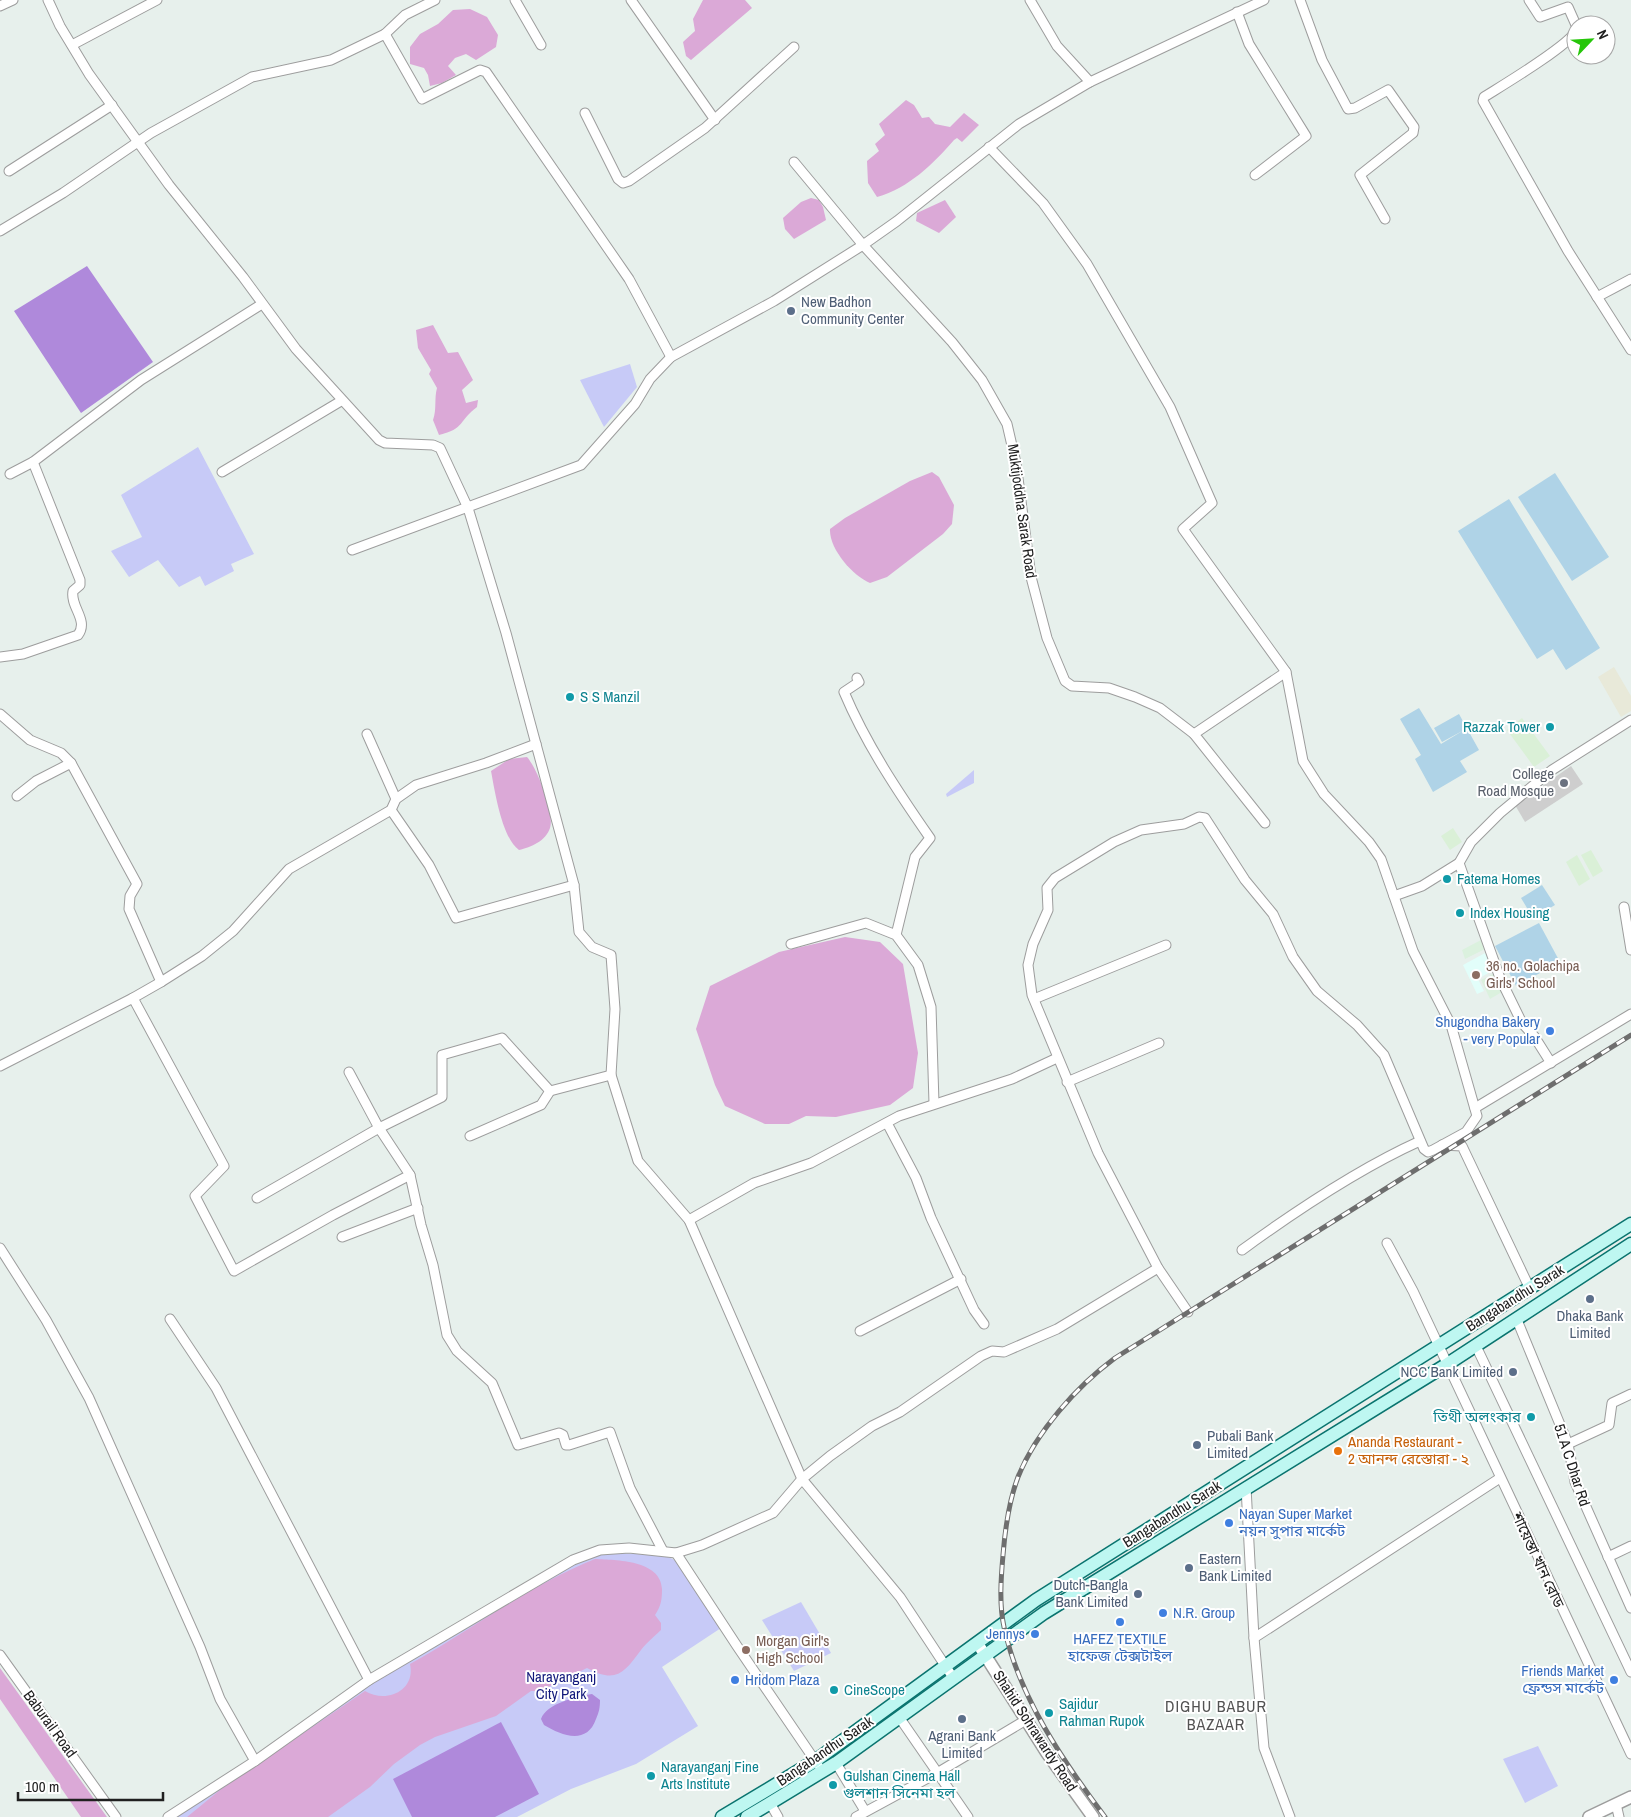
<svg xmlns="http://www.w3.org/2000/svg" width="1631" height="1817" font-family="'Archivo Narrow','Noto Sans Bengali',sans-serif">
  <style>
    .commercial { fill: #daf0d7 }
    .industrial { fill: #e8e9d9 }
    .education { fill: #e2fefa }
    .religious { fill: #cecece }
    .military { fill: #dbf1de }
    .grass { fill: #afd3e7 }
    .park { fill: #c7caf7 }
    .pitch { fill: #af89db }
    .water { fill: #dba9d7 }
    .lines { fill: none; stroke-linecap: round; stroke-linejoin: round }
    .minor-casing { stroke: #9d9d9d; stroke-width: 11 }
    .tertiary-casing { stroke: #9d9d9d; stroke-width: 14 }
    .secondary-casing { stroke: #0a746f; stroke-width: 15 }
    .minor { stroke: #fff; stroke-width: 9 }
    .tertiary { stroke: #fff; stroke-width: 11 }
    .secondary { stroke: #bef7f1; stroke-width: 12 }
    .rail-casing { stroke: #6e6e6e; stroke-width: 5 }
    .rail { stroke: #fff; stroke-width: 3; stroke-dasharray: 9; stroke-linecap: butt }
    .service-dot { fill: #5c6f8a; stroke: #fff; stroke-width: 2 }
    .culture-dot { fill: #0f9aa8; stroke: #fff; stroke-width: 2 }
    .worship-dot { fill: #6b7280; stroke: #fff; stroke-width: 2 }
    .education-dot { fill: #8d6e63; stroke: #fff; stroke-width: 2 }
    .shop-dot { fill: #3f7fe0; stroke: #fff; stroke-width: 2 }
    .food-dot { fill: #e8710a; stroke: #fff; stroke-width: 2 }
    .labels { text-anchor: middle; stroke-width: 4; stroke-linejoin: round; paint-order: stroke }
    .service-label { font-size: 15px; fill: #4e5e75; stroke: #fff; text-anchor: start }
    .street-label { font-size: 15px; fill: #202020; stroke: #fff }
    .culture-label { font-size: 15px; fill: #0d838f; stroke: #fff; text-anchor: start }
    .worship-label { font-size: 15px; fill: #5b616d; stroke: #fff; text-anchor: end }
    .education-label { font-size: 15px; fill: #785e54; stroke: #fff; text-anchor: start }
    .shop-label { font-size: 15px; fill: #366cbe; stroke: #fff; text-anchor: end }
    .food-label { font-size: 15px; fill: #c56008; stroke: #fff; text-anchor: start }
    .park-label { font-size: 15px; fill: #11187b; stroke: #fff }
    .neighbourhood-label { font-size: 16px; letter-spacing: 1px; fill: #535353; stroke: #fff }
  </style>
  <rect width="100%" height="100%" fill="#e7f0ec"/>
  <g class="commercial">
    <path d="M 1522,718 L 1550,756 L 1534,767 L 1507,730 Z"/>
    <path d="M 1453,828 L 1462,842 L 1450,850 L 1441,836 Z"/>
    <path d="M 1591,850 L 1603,871 L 1593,877 L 1581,855 Z"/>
    <path d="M 1577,855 L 1590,879 L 1579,886 L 1566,862 Z"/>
  </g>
  <path class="industrial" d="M 1614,667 L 1631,696 L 1631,711 L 1621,717 L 1598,677 Z"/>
  <path class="education" d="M 1485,953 L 1492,971 L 1478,979 L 1484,991 L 1477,994 L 1463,965 Z"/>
  <path class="religious" d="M 1571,766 L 1583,784 L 1525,822 L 1515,805 Z"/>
  <g class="military">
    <path d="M 1481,940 L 1485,949 L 1465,959 L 1462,950 Z"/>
    <path d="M 1493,974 L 1502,992 L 1490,999 L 1481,980 Z"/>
  </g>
  <g class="grass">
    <path d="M 1555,473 L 1609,557 L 1572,581 L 1518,497 Z"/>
    <path d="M 1509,499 L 1600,648 L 1566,670 L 1553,649 L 1537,659 L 1458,531 Z"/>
    <path d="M 1419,708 L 1441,744 L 1464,730 L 1442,742 L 1434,728 L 1459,714 L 1479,750 L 1460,761 L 1467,772 L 1433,792 L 1415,759 L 1421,755 L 1400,719 Z"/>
    <path d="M 1542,885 L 1555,905 L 1533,918 L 1521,898 Z"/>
    <path d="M 1539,923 L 1560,962 L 1516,986 L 1495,946 Z"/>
  </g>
  <g class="park">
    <path d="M 630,364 L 637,387 L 604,427 L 580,380 Z"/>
    <path d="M 198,447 L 254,554 L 231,564 L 234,571 L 205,586 L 200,576 L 179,587 L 158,560 L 129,577 L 111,551 L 142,537 L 121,495 Z"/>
    <path d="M 974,770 L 974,783 L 947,797 L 946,794 Z"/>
    <path d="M 621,1553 L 666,1556 L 677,1561 L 721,1628 L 662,1667 L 698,1726 L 636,1764 L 571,1789 L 517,1817 L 175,1817 L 351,1695 L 551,1574 L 596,1555 Z"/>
    <path d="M 801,1602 L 831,1653 L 794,1671 L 762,1620 Z"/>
    <path d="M 1538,1746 L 1558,1786 L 1525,1803 L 1503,1759 Z"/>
  </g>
  <g class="pitch">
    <path d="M 87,266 L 153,362 L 81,413 L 14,311 Z"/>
    <path d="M 592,1694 L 600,1700 C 600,1708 599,1712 596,1719 C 587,1745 562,1736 544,1725 L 541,1719 C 547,1703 576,1697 592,1694 Z"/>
    <path d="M 501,1722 L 539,1794 L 495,1817 L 412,1817 L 393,1779 Z"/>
  </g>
  <g class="water">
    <path d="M 703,0 L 745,0 L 752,8 L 691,60 L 686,56 L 683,42 L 695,31 L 693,19 Z"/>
    <path d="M 470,9 L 487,17 L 498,35 L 496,47 L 476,60 L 466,54 L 455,58 L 448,66 L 456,75 L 442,83 L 430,86 L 428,75 L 424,68 L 410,64 L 410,47 L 420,34 L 438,24 L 453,10 Z"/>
    <path d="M 906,100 L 914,105 L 922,118 L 929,117 L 935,124 L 950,127 L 964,113 L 979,125 L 962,142 L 957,138 L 954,140 C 933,164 909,188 877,197 L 868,183 L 867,161 L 879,151 L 875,144 L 885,135 L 879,124 Z"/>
    <path d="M 811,198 L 819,200 L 823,207 L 826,220 L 794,239 L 785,229 L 783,218 L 801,202 Z"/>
    <path d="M 945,200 L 956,217 L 939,233 L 916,221 L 917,213 Z"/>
    <path d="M 433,325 L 448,353 L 458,352 L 473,380 L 462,390 L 466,403 L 478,400 L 477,407 C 459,420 465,429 439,435 L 433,420 C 437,409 434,399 437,388 L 429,374 L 431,370 L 418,348 L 416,330 Z"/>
    <path d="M 932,472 L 939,477 L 954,505 L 952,524 L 943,534 L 887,577 L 870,583 C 853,576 829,549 830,529 L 845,518 L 910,481 Z"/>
    <path d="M 527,757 C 537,768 555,813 550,828 C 546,841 531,847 519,850 C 502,838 495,792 491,771 L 509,759 Z"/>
    <path d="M 845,937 L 880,942 L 903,964 L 918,1053 L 913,1088 L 890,1105 L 836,1117 L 806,1116 L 789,1124 L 765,1124 L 725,1106 L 715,1085 L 696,1029 L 710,986 L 779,952 Z"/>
    <path d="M 595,1559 C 616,1560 661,1560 662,1589 C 662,1600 661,1606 655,1615 L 661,1623 L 661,1630 C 654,1637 646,1643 641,1650 C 624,1673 616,1684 587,1668 L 540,1691 L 531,1691 L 496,1716 L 435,1737 L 420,1745 L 394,1764 L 370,1787 L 328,1817 L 187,1817 L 220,1790 L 365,1691 C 386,1704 416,1691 410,1664 C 473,1629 528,1586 595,1559 Z"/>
    <path d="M 0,1668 L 107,1817 L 81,1817 L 0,1699 Z"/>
  </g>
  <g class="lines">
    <g class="minor-casing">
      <g id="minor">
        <path d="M 48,0 L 60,26 L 89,74 L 169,185 L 243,277 L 296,349 L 379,440 L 385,443 L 433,445 L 440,448 L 468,508 L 506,633 L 574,885 L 579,932 L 592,947 L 611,955 L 615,1009 L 611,1075 L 638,1161 L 689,1220 L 802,1479 L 900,1597 L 954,1679"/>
        <path d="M 515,0 L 541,45"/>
        <path d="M 631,0 L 715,120"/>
        <path d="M 1030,0 L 1057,46 L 1090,82 L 1019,124 L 897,221 L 863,245 L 952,342 L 982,380 L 1007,424 L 1016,463 L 1031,577 L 1047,638 L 1065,681 L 1072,686 L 1109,688 L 1135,697 L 1160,708 L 1194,734"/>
        <path d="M 1300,0 L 1322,60 L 1348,109 L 1355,108 L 1388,90 L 1414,127 L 1413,133 L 1360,175 L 1385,219"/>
        <path d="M 1529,0 L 1540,17 L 1568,7 L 1576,25"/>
        <path d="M 0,6 L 13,0"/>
        <path d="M 1237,12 L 1249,44 L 1306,136 L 1255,175"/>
        <path d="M 1576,31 C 1567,47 1503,85 1484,97 L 1483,101 L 1568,251 L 1631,350"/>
        <path d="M 385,34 L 405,15 L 435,0"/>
        <path d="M 72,45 L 157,0"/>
        <path d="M 1090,82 L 1264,0"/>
        <path d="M 585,113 L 618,179 L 623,183 L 629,181 L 705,128 L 794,47"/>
        <path d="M 989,147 L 1043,203 L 1087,264 L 1170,407 L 1212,503 L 1183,529 L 1286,672 L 1303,761 L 1324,794 L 1369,842 L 1381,859 L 1413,951 L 1451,1025 L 1477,1116 L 1466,1132 L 1433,1150 L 1428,1152 L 1424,1149 L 1384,1055 L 1357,1025 L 1317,991 L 1293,957 L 1273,914 L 1245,880 L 1205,818 L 1199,817 L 1184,824 L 1141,830 L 1114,842 L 1055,878 L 1047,888 L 1048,910 L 1033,944 L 1028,965 L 1032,995 L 1098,1153 L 1158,1268 L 1188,1312"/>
        <path d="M 9,171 L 112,105"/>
        <path d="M 0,231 L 63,193 L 151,133 L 252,77 L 331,60 L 385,34 L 422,99 L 480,70 L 486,72 L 629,279 L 671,357"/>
        <path d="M 1597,297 L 1631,279"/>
        <path d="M 222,472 L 341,401"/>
        <path d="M 10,474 L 33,462 L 141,380 L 262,304"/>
        <path d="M 352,550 L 581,465 L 635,404 L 650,379 L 671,357 L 774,301 L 863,245 L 794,162"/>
        <path d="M 0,657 L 23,654 L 78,635 C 89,620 70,607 73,591 L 80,585 L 80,580 L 33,462"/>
        <path d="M 857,678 L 859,682 L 844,692 C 866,744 898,792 930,838 L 915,857 L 896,935"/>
        <path d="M 0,714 L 30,740 L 61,753 L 71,763 L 137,884 L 130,896 L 129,909 L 161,982 L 202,956 L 233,931 L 289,869 L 391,810 L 396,799 L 416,785 L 486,763 L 536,744"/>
        <path d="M 367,734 L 396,799"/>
        <path d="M 17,796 L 36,781 L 71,763"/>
        <path d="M 391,810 L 429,865 L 456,918 L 574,885"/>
        <path d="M 1265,823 L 1194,734 L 1286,672"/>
        <path d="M 1459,863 L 1500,978 L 1522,1023 L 1534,1036 L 1551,1063"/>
        <path d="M 1394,896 L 1422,886 L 1459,863 L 1471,842 L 1500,813 L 1552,770 L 1631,720"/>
        <path d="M 1624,907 L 1631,950"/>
        <path d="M 791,944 L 866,923 L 896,935 L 918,965 L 931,1007 L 934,1103"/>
        <path d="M 161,982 L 133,998 L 224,1166 L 195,1196 L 234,1271 L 333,1215 L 410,1175 L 379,1128 L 257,1198"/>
        <path d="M 1034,999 L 1166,945"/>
        <path d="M 0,1066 L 133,998"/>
        <path d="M 349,1072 L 379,1128 L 442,1097 L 442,1055 L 502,1038 L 550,1091 L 611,1075"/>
        <path d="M 1067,1082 L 1159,1043"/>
        <path d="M 1475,1108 L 1631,1014"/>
        <path d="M 887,1123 L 916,1178 L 931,1218 L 974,1310 L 984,1324"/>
        <path d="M 470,1136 L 541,1105 L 550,1091"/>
        <path d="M 1442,1145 L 1462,1146 L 1530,1289"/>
        <path d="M 410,1175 L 421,1225 L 433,1265 L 447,1335 L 457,1351 L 492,1383 L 518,1445 L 559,1433 L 563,1435 L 566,1445 L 569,1445 L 610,1432 L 630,1488 L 663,1551"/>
        <path d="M 689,1220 L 754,1183 L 811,1163 L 899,1116 L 1012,1079 L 1057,1058"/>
        <path d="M 342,1237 L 418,1208"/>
        <path d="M 1387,1243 L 1413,1291 L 1631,1754"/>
        <path d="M 0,1248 L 46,1320 L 89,1398 L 200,1647 L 220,1699 L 255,1761"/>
        <path d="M 1242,1250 C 1297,1210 1358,1169 1420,1141"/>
        <path d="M 170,1319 L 216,1388 L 369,1680"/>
        <path d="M 1517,1320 L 1568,1444 L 1575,1482 L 1631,1608"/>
        <path d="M 860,1331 L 961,1279"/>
        <path d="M 1476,1346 L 1631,1672"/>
        <path d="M 1568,1444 L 1609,1425 L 1612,1403 L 1631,1394"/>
        <path d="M 1246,1487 L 1254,1638 L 1264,1748 L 1290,1817"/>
        <path d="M 676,1553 L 737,1646 L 818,1765"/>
        <path d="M 1608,1557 L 1631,1546"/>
        <path d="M 1254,1638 L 1500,1478"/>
        <path d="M 0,1655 L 116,1817"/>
        <path d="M 899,1717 L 968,1817"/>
        <path d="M 836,1763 L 865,1811"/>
        <path d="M 770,1803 L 778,1817"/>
        <path d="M 1616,1804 L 1619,1817"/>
        <path d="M 168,1817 L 255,1761 L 369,1680 L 573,1560 L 600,1550 L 629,1548 L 676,1553 L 702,1545 L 773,1513 L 802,1479 L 830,1456 L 872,1426 L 900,1412 L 981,1356 L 992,1351 L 1004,1352 L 1057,1329 L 1158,1268"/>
        <path d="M 856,1817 L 937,1773 L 1026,1720"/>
      </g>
    </g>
    <g class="tertiary-casing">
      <g id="tertiary">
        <path d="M 978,1644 L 1047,1753 L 1093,1817"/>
        <path d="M 1589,1817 L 1631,1797"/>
      </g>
    </g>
    <g class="secondary-casing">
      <g id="secondary">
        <path d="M 722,1817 L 815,1761 L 1036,1600 L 1631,1224"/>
        <path d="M 747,1817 L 836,1763 L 1044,1613 L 1446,1365 L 1631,1244"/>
      </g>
    </g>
    <use href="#minor" class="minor"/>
    <use href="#tertiary" class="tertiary"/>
    <use href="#secondary" class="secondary"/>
    <g class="rail-casing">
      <path id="rail" d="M 1105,1817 C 1063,1761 1019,1697 1004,1627 C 999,1604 1001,1578 1003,1555 C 1005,1530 1009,1501 1018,1477 C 1036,1432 1077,1386 1115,1358 L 1631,1035"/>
    </g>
    <use href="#rail" class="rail"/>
  </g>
  <g class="service-dot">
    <circle cx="791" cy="311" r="5"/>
    <circle cx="1590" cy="1299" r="5"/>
    <circle cx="1513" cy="1372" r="5"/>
    <circle cx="1197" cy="1445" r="5"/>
    <circle cx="1189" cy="1568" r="5"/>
    <circle cx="1138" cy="1594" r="5"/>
    <circle cx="962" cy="1719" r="5"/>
  </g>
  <g class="culture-dot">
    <circle cx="570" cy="697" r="5"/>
    <circle cx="1550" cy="727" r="5"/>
    <circle cx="1447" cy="879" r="5"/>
    <circle cx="1460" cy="913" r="5"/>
    <circle cx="1531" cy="1417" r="5"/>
    <circle cx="834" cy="1690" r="5"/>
    <circle cx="1049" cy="1713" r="5"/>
    <circle cx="651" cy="1776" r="5"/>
    <circle cx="833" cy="1785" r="5"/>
  </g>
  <circle class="worship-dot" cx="1564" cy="783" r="5"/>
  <g class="education-dot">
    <circle cx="1476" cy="975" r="5"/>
    <circle cx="746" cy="1650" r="5"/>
  </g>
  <g class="shop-dot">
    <circle cx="1550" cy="1031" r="5"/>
    <circle cx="1229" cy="1523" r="5"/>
    <circle cx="1163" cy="1613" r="5"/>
    <circle cx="1120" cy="1622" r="5"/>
    <circle cx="1035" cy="1634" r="5"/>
    <circle cx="735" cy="1680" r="5"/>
    <circle cx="1614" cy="1680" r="5"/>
  </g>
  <circle class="food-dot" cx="1338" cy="1451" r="5"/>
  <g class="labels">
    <g class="service-label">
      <text x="801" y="307">New Badhon<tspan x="801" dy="17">Community Center</tspan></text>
      <text x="1590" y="1321" text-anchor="middle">Dhaka Bank<tspan x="1590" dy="17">Limited</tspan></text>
      <text x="1503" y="1377" text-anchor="end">NCC Bank Limited</text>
      <text x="1207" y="1441">Pubali Bank<tspan x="1207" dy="17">Limited</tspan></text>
      <text x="1199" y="1564">Eastern<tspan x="1199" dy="17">Bank Limited</tspan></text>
      <text x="1128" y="1590" text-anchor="end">Dutch-Bangla<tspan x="1128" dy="17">Bank Limited</tspan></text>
      <text x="962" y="1741" text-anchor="middle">Agrani Bank<tspan x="962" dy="17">Limited</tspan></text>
    </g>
    <g class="street-label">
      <text transform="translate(1022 511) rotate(82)" y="5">Muktijoddha Sarak Road</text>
      <text transform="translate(1515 1298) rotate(-32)" y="5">Bangabandhu Sarak</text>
      <text transform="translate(1572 1465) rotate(72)" y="5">51 A C Dhar Rd</text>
      <text transform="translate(1172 1514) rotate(-32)" y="5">Bangabandhu Sarak</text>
      <text transform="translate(1538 1560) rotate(65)" y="5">শায়েস্তা খান রোড</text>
      <text transform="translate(50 1724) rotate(54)" y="5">Baburail Road</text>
      <text transform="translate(1035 1731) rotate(57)" y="5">Shahid Sohrawardy Road</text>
      <text transform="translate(825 1751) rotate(-34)" y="5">Bangabandhu Sarak</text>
    </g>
    <g class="culture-label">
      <text x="580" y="702">S S Manzil</text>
      <text x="1540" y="732" text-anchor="end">Razzak Tower</text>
      <text x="1457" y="884">Fatema Homes</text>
      <text x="1470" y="918">Index Housing</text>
      <text x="1521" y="1422" text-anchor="end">তিথী অলংকার</text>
      <text x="844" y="1695">CineScope</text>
      <text x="1059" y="1709">Sajidur<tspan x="1059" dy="17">Rahman Rupok</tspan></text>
      <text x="661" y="1772">Narayanganj Fine<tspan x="661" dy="17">Arts Institute</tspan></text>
      <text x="843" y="1781">Gulshan Cinema Hall<tspan x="843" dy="17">গুলশান সিনেমা হল</tspan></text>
    </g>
    <g class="worship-label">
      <text x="1554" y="779">College<tspan x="1554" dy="17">Road Mosque</tspan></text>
    </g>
    <g class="education-label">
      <text x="1486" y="971">36 no. Golachipa<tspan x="1486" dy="17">Girls' School</tspan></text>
      <text x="756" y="1646">Morgan Girl's<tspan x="756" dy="17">High School</tspan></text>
    </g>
    <g class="shop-label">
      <text x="1540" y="1027">Shugondha Bakery<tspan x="1540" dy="17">- very Popular</tspan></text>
      <text x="1239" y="1519" text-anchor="start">Nayan Super Market<tspan x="1239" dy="17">নয়ন সুপার মার্কেট</tspan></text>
      <text x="1173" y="1618" text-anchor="start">N.R. Group</text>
      <text x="1025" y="1639">Jennys</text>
      <text x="1120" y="1644" text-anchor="middle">HAFEZ TEXTILE<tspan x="1120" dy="17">হাফেজ টেক্সটাইল</tspan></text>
      <text x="1604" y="1676">Friends Market<tspan x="1604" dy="17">ফ্রেন্ডস মার্কেট</tspan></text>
      <text x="745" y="1685" text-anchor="start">Hridom Plaza</text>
    </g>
    <g class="food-label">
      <text x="1348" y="1447">Ananda Restaurant -<tspan x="1348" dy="17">2 আনন্দ রেস্তোরা - ২</tspan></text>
    </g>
    <g class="park-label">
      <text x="561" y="1682">Narayanganj<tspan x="561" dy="17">City Park</tspan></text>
    </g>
    <g class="neighbourhood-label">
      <text x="1216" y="1712">DIGHU BABUR<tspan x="1216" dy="18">BAZAAR</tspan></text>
    </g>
  </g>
  <g transform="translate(1591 40) rotate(65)"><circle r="24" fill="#ffffff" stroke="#a6a6a6"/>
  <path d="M0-4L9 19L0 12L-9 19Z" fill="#26c60a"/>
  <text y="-8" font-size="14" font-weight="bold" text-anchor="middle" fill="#202020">N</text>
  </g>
  <path d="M18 1792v8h145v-8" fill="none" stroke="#202020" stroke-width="2.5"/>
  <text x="25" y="1792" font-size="15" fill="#202020" stroke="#ffffff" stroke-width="4" paint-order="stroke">100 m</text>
</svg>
